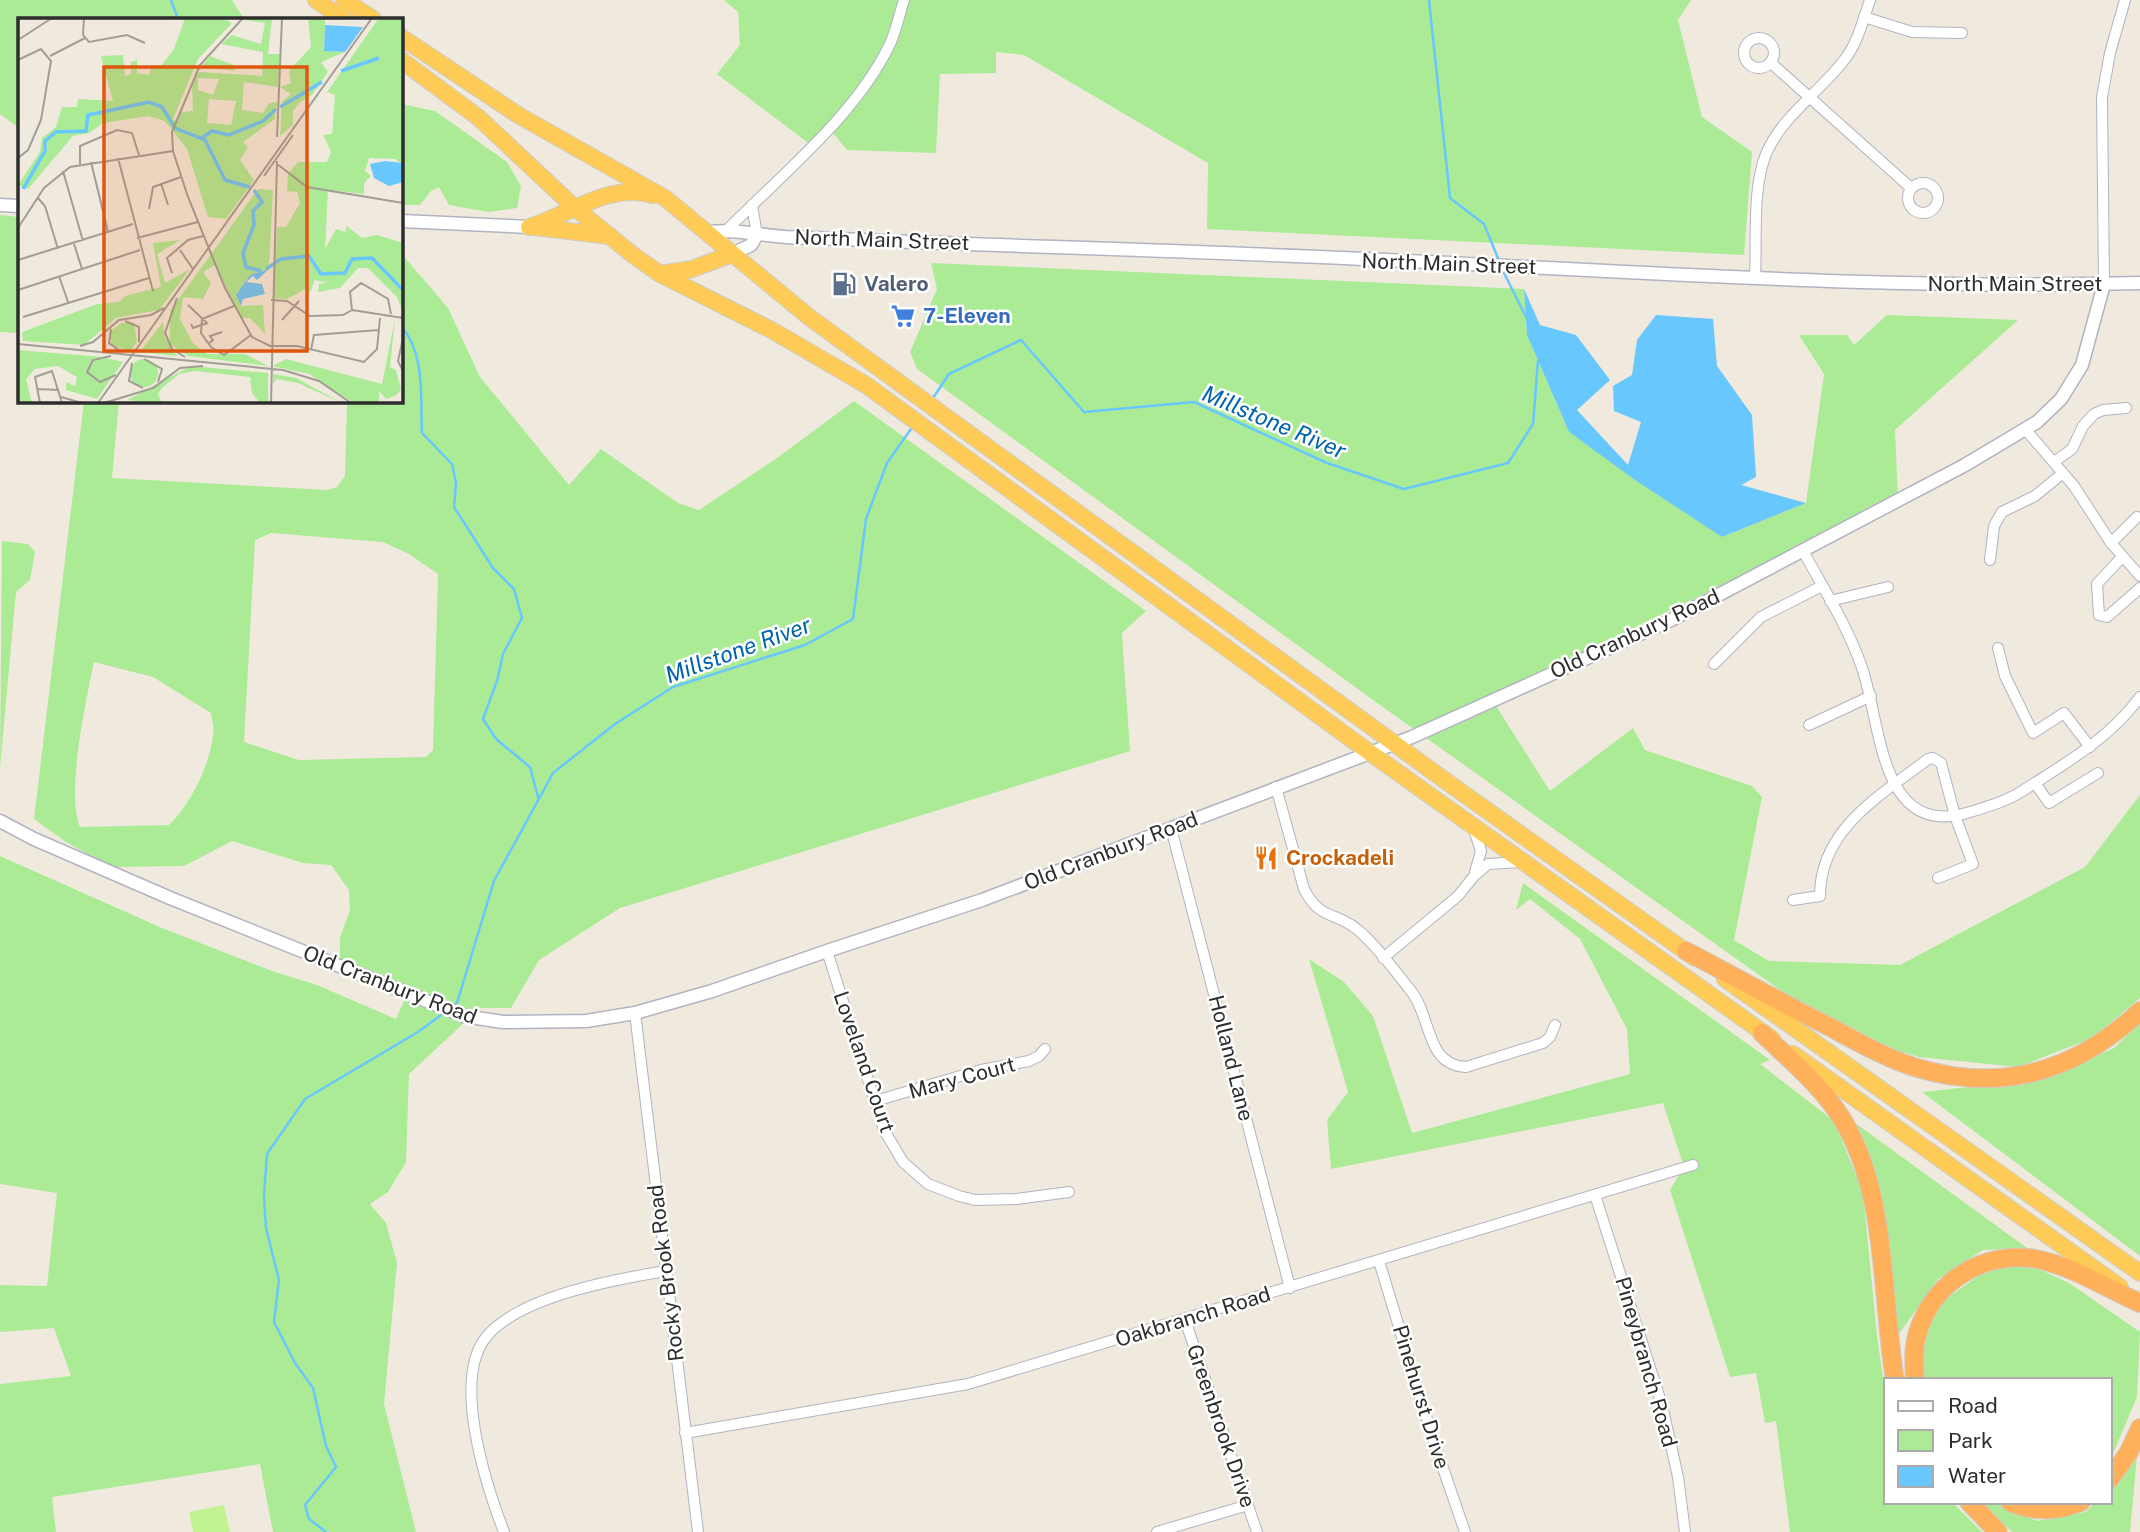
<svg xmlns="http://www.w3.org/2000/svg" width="2140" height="1532" font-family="'Public Sans',sans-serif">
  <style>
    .green { fill: #abeb96; fill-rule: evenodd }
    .pitch { fill: #c1f491 }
    .water { fill: #68c7fc }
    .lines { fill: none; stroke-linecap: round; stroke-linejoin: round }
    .stream { stroke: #68c7fc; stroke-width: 2.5 }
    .minor-casing { stroke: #b2b3c2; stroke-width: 12 }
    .tertiary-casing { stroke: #b2b3c2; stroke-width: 15 }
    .trunk-casing { stroke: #cdcdcd; stroke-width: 18 }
    .motorway-casing { stroke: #cdcdcd; stroke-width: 20 }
    .minor { stroke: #fff; stroke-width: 10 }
    .tertiary { stroke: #fff; stroke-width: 12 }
    .trunk { stroke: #ffcb57; stroke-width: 16 }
    .motorway { stroke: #ffb05a; stroke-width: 18 }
    .labels { text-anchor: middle; stroke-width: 5; stroke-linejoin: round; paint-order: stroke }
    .street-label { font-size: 21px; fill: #2d2d2d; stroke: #fff }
    .service-label { font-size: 21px; font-weight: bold; fill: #4e5e75; stroke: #fff; text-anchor: start }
    .shop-label { font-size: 21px; font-weight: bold; fill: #366cbe; stroke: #fff; text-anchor: start }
    .food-label { font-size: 21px; font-weight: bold; fill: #c56008; stroke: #fff; text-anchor: start }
    .water-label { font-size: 23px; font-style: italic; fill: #0063ae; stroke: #fff }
    .inset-river { fill: none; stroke: #68c7fc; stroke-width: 3.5 }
    .inset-road { fill: none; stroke: #a29e97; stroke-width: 2 }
    .view { fill: #df570e; fill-opacity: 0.15; stroke: #df570e; stroke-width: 3.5 }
    .inset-edge { fill: none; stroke: #2d2d2d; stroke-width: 3.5 }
  </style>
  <rect width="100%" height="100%" fill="#f0eade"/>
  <g class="green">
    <path d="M 0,0 L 232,0 L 244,19 L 19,19 L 19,128 L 0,114 Z"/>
    <path d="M 724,0 L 1691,0 L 1678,20 L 1702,117 L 1752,152 L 1744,255 L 1207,229 L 1208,163 L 1024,55 L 996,52 L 996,73 L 940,74 L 936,153 L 847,150 L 828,127 L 811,145 L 717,74 L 740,45 L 738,12 Z"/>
    <path d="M 401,104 L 435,111 L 507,162 L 521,186 L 517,208 L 488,212 L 449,205 L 439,187 L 431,191 L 420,205 L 401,205 Z"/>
    <path d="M 0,215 L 19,217 L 19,333 L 0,332 Z"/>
    <path d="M 401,253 L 448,308 L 480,377 L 569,485 L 601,449 L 678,503 L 699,510 L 777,458 L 854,401 L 1146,611 L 1122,633 L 1130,751 L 620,908 L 539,960 L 511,1008 L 480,1008 L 409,1074 L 406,1162 L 388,1192 L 370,1204 L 386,1223 L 397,1263 L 384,1404 L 416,1532 L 273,1532 L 260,1464 L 52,1497 L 56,1532 L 0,1532 L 0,1384 L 71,1376 L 54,1328 L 0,1332 L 0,1285 L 47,1286 L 57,1193 L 0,1184 L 0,856 L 162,928 L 272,971 L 317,985 L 396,1019 L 410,987 L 340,965 L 340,938 L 350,910 L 349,890 L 331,865 L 303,863 L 232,841 L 184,866 L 110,867 L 66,842 L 34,819 L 84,401 L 119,401 L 112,478 L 327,490 L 337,487 L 345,476 L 347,401 L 401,401 ZM 271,533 L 383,542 L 409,554 L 438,574 L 433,750 L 426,757 L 299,760 L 244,742 L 255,540 ZM 94,662 L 153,677 L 211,713 C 212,720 215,729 213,736 C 209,766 191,804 169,825 L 80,827 C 66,792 86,701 94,662 Z"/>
    <path d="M 931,263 L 1524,289 L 1527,335 L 1569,432 L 1722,537 L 1806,503 L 1824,374 L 1799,335 L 1847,335 L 1854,345 L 1887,315 L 2018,320 L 1895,430 L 1898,499 L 1491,698 L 1550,791 L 1633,728 L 1645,750 L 1752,786 L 1762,797 L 1734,940 L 1769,961 L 1900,965 L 2085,867 L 2140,795 L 2140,998 L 2092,1038 L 2018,1067 L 1919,1057 L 1843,1035 L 1373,700 L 917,369 L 910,352 L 937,289 Z"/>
    <path d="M 2,541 L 28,544 L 35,552 L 30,580 L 16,592 L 0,768 Z"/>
    <path d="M 1523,883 L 1770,1060 L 1760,1064 L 1834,1121 L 1863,1192 L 1877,1336 L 1886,1398 L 1886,1502 L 1952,1502 L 1982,1532 L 1790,1532 L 1776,1421 L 1765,1423 L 1756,1373 L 1730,1377 L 1670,1190 L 1684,1167 L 1663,1103 L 1331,1169 L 1327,1120 L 1348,1092 L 1309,959 L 1344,982 L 1373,1016 L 1412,1133 L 1630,1074 L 1627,1029 L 1580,939 L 1530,899 L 1516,910 Z"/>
    <path d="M 2140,1023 L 2140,1256 L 1922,1092 L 2046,1079 L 2114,1048 Z"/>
    <path d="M 1851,1120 L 2027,1248 L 1983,1250 L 1938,1279 L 1896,1338 L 1886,1214 Z"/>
    <path d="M 2024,1262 L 2069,1283 L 2140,1332 L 2137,1397 L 2110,1461 L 2110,1380 L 1923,1380 L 1920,1369 L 1933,1308 L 1981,1274 Z"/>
    <path d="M 2137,1456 L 2130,1532 L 2012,1532 L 1982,1502 L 1993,1502 L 2037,1521 L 2086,1512 L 2095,1502 L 2110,1502 L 2110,1486 Z"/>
  </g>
  <path class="pitch" d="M 224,1505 L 230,1532 L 193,1532 L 189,1512 Z"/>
  <path class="water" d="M 1524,289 L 1540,325 L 1576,335 L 1610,380 L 1577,410 L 1628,465 L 1641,422 L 1614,411 L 1613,386 L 1632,375 L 1637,340 L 1656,315 L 1713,319 L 1717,366 L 1752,415 L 1756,477 L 1741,485 L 1806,503 L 1722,537 L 1635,480 L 1569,432 L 1527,335 Z"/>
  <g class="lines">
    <g class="stream">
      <path d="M 171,0 L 178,19"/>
      <path d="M 1429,0 L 1450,198 L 1484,224 L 1500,263"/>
      <path d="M 1502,269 L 1527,319"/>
      <path d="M 401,326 C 426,354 420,398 422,433 L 452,464 L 456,483 L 454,507 L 493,568 L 514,589 L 522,618 L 503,654 L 497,681 L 483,719 L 496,739 L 530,767 L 538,797"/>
      <path d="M 933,398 L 949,374 L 1021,340 L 1084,412 L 1194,402 L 1327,463 L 1404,489 L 1508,463 L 1533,424 L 1538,361"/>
      <path d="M 453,1006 L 457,1003 L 494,881 L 553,773 L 615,724 L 673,687 L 805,645 L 853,619 L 866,519 L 887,463 L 913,426"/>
      <path d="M 326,1532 L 309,1519 L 305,1505 L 336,1467 L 326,1446 L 313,1388 L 295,1363 L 274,1322 L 279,1280 L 266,1228 L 264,1196 L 267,1154 L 305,1099 L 418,1032 L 445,1012"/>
    </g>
    <g class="minor-casing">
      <g id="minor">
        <path d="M 1864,17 L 1912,32 L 1962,33"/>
        <circle cx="1759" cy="53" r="15"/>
        <path d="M 1770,62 L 1911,188"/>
        <circle cx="1923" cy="198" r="15"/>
        <path d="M 752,205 L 757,235"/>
        <path d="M 727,230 C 782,174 854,117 889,46 C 896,32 899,15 904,0"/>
        <path d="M 1755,277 C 1757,239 1752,189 1766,154 C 1782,116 1821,91 1845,59 C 1858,42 1863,20 1870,0"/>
        <path d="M 2104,284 L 2102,97 L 2110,53 L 2125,0"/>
        <path d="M 2025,429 L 2074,486 L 2111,543 L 2140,576"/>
        <path d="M 2054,462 L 2072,449 L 2083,426 L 2094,414 L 2103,410 L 2126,408"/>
        <path d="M 2111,543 L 2137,517"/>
        <path d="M 1803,551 C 1823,588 1847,625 1861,665 C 1882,720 1877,841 1970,812 C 1990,806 2007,801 2024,790 C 2067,762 2109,739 2140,697"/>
        <path d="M 2122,557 L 2097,584 L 2099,615 L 2107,617 L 2140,588"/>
        <path d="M 1990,560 L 1994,526 L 2002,512 L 2035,496 L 2063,473"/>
        <path d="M 1830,601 L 1888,587"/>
        <path d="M 1998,648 L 2005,676 L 2033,733 L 2064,713 L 2090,747"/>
        <path d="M 1714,664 L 1761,617 L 1822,586"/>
        <path d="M 1809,725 L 1871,696"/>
        <path d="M 2035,783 L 2049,803 L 2098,773"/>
        <path d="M 1276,787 L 1304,889 C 1320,921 1336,911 1358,930 C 1378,947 1394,970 1411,991 C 1432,1017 1425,1065 1466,1067 L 1543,1043 L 1550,1037 L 1555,1025"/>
        <path d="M 1171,828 L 1290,1288"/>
        <path d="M 1474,830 L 1481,851 L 1475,872"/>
        <path d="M 1793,900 L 1820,896 C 1820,829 1880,796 1928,759 L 1933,758 L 1941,763 L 1955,816 L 1973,864 L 1938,878"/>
        <path d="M 827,951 L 884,1130 L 903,1162 L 928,1184 L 959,1196 L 975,1200 L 1016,1199 L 1069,1192"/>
        <path d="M 1383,958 L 1458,896 L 1474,876 L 1488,864 L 1521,862"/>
        <path d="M 635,1013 L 698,1532"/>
        <path d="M 875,1101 L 981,1070 L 1029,1061 L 1039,1056 L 1045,1049"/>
        <path d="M 1595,1195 L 1662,1405 L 1678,1477 L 1685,1532"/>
        <path d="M 1379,1261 L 1432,1436 L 1465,1532"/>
        <path d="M 1185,1320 L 1257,1532"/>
        <path d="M 685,1433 L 968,1384 L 1693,1165"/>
        <path d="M 504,1532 C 486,1485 451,1378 487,1336 C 521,1296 616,1279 666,1271"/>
        <path d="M 1157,1532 L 1248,1505"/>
      </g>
    </g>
    <g class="tertiary-casing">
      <g id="tertiary">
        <path d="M 0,205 L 19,206"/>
        <path d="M 401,221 L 529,227"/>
        <path d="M 709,232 C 735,229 759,235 786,237 C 1020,247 1253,252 1487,265 C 1704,276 1922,289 2140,283"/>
        <path d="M 732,254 L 751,245 L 757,235"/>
        <path d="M 0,821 L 34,839 L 170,898 L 464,1016 L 503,1022 L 586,1021 L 635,1013 L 712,991 L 827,951 L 982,900 L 1412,737 L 1671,620 L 1965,465 L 2037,422 L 2061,399 L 2082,365 L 2104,284"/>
      </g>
    </g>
    <g class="trunk-casing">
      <g id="trunk">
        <path d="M 316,0 L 343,19"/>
        <path d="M 344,0 L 373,19"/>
        <path d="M 401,37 L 518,115 L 665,198 L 809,317 L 1454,787 L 1695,958"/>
        <path d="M 401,60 L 479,118 L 575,208 L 633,255 L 660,274 L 775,332 L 866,385 L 1369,752 L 1772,1039"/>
        <path d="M 529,227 C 569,215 609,182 653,195"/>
        <path d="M 535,227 L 610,236"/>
        <path d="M 660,274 L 692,269 L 732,254"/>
        <path d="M 1725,979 L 2140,1273"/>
        <path d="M 1793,1054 L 2120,1287"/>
      </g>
    </g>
    <g class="motorway-casing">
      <g id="motorway">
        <path d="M 1686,951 C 1733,976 1780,1002 1828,1026 C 1856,1041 1884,1057 1914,1067 C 2001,1094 2075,1072 2140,1011"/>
        <path d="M 1762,1033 C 1790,1060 1822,1086 1842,1119 C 1888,1193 1881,1296 1895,1380"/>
        <path d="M 1915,1380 C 1914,1363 1913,1347 1918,1332 C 1933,1282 1984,1250 2036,1259 C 2070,1265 2108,1289 2140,1303"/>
        <path d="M 2110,1479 L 2129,1452 L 2140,1428"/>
        <path d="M 1969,1502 L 1998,1532"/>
        <path d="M 2010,1502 C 2034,1513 2058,1511 2081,1502"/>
      </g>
    </g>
    <use href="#minor" class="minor"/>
    <use href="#tertiary" class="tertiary"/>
    <use href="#trunk" class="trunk"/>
    <use href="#motorway" class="motorway"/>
  </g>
  <defs>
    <g id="fuel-bare" transform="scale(1.89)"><path d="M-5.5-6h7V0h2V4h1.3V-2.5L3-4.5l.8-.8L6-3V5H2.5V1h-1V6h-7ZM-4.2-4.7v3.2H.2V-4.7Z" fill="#5c6f8a" stroke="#fff" stroke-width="2.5" paint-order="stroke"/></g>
    <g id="supermarket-bare" transform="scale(1.89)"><path d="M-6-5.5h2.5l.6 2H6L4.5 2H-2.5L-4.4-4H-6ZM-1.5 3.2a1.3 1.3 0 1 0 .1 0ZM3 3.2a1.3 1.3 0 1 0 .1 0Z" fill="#3f7fe0" stroke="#fff" stroke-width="2.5" paint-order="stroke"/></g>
    <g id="restaurant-bare" transform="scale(1.89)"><path d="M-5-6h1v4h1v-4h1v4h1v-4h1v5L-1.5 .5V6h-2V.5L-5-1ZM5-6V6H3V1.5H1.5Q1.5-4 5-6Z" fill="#e8710a" stroke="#fff" stroke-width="2.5" paint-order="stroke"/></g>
  </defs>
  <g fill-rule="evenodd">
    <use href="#fuel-bare" x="844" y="284"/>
    <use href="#supermarket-bare" x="903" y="316"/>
    <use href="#restaurant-bare" x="1266" y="858"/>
  </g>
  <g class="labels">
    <g class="street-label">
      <text transform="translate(882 240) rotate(2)" y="7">North Main Street</text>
      <text transform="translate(1449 264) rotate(2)" y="7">North Main Street</text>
      <text x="2015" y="291">North Main Street</text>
      <text transform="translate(1635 634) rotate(-25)" y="7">Old Cranbury Road</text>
      <text transform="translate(1111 851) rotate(-21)" y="7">Old Cranbury Road</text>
      <text transform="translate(390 985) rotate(21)" y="7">Old Cranbury Road</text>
      <text transform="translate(1231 1058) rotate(76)" y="7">Holland Lane</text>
      <text transform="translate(864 1062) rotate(71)" y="7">Loveland Court</text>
      <text transform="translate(962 1078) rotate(-15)" y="7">Mary Court</text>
      <text transform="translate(666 1273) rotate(-97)" y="7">Rocky Brook Road</text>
      <text transform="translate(1193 1317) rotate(-17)" y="7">Oakbranch Road</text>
      <text transform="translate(1646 1362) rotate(74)" y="7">Pineybranch Road</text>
      <text transform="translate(1421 1397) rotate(73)" y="7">Pinehurst Drive</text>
      <text transform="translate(1221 1426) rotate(71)" y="7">Greenbrook Drive</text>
    </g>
    <g class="service-label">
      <text x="864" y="291">Valero</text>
    </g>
    <g class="shop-label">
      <text x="923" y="323">7-Eleven</text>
    </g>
    <g class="food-label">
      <text x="1286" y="865">Crockadeli</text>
    </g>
    <g class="water-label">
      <text transform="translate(1274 422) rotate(23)" y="8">Millstone River</text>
      <text transform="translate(738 650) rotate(-20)" y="8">Millstone River</text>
    </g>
  </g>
  <g transform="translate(18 18)">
    <rect width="385" height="385" fill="#f0eade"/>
    <path d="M 167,0 L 205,0 L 214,5 L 180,41 L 155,101 L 159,103 L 162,94 L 175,93 L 174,64 L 181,54 L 244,58 L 245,34 L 203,26 L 214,17 L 243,26 L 247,5 L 227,2 L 254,0 L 250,36 L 262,36 L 260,69 L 226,64 L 224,92 L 245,95 L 251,85 L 259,84 L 257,101 L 225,124 L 230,129 L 222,142 L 236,162 L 208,201 L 190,199 L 169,131 L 147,103 L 130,98 L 85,105 L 71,115 L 55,118 L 10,171 L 0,167 L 22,134 L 24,120 L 38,109 L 44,89 L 59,89 L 60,81 L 95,83 L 83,38 L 105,37 L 107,58 L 113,56 L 113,44 L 119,42 L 119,55 L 131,57 L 133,49 L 143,48 L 156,31 ZM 180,60 L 201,61 L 195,77 L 180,72 ZM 191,81 L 218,83 L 213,107 L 189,105 ZM 290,0 L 307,0 L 306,33 L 327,34 L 303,44 L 310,54 L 294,77 L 282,84 L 275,93 L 275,107 L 262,118 L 264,84 L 273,76 L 262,69 L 273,65 L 271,53 L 293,29 ZM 361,0 L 385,0 L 385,147 L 377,141 L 351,140 L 347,153 L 353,158 L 346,165 L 346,176 L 310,172 L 307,231 L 318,211 L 327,214 L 329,208 L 344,220 L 359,217 L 385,225 L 385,294 L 379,279 L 350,250 L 340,250 L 322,270 L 300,274 L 301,266 L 309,265 L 297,262 L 292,275 L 287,271 L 269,281 L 256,280 L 259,209 L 268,209 L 282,185 L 279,174 L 269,173 L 270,156 L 280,144 L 309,144 L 313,134 L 305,117 L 314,116 L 317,77 L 309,74 ZM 192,38 L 216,47 L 217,53 L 183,49 ZM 240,171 L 255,172 L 251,251 L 232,257 L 218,277 L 223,288 L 245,287 L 247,316 L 232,300 L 223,300 L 197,247 L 185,254 L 193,265 L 185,281 L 165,279 L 162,301 L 175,325 L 189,336 L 227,336 L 250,348 L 170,338 L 152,326 L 152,293 ZM 162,222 L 139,236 L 147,265 L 172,251 L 141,292 L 98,300 L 66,327 L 5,323 L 4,314 L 79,286 L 101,284 L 107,278 L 143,269 L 135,225 ZM 377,301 L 372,349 L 378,352 L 383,372 L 377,378 L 368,381 L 361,373 L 361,385 L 336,385 L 291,356 L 254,348 L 268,341 L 364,366 ZM 145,304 L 147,320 L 159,338 L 122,334 ZM 103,305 L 116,305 L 119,323 L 113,333 L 94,328 L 91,315 ZM 0,332 L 84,339 L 105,344 L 79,381 L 48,372 L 48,364 L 57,368 L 59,359 L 40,348 L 17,351 L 8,361 L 14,385 L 1,385 ZM112 355a14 14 0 1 1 28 0a14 14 0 1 1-28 0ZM 173,348 L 250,355 L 250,385 L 242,385 L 234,375 L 232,359 L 177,353 L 161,356 L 145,369 L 140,376 L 144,385 L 109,382 ZM 255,356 L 278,360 L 324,385 L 280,365 L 259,361 L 255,366 Z" fill="#abeb96" fill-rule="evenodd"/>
    <path d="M 307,7 L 345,9 L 327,34 L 306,33 ZM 367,143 L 385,145 L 385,164 L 371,168 L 356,160 L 352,146 ZM 251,251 L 239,262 L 235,258 L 228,264 L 244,266 L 247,276 L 225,281 L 223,288 L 218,277 L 232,257 Z" fill="#68c7fc"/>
    <path class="inset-river" d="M 323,53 L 361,40M 262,89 L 304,64M 184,120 L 194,113 L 211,117 L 245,103 L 258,91M 5,171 L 27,133 L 27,123 L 38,114 L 68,113 L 70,97 L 131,84 L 144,89 L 157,110 L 187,122 L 207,162 L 232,169M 236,172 L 244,184 L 235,193 L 236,207 L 225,235 L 228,249 L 243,253M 248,251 L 263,241 L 291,238 L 303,256 L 327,255 L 334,241 L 354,240 L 385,272"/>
    <path class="inset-road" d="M 66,0 L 65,17 L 71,24 L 109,17 L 127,25M 225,0 L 182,47 L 154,114 L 155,133 L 170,179 L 207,270 L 234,319 L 252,328 L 279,328 L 346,344 L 359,331 L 362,300M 0,22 L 34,0M 32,38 L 67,20M 0,42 L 23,31 L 33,43 L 23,102 L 10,132 L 0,140M 259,119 L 264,0M 100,140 L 135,273M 73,144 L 90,214M 62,146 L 62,128 L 99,112 L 114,115 L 121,137M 259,146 L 289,169 L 385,185M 45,153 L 65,223M 246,158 L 275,117M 143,165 L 150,187M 19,179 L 27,188 L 40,231M 131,191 L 135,169 L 163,159M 0,210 L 26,170 L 52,149 L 155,133M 119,220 L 180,204M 56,226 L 64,251M 162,232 L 175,251M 0,242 L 115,206M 154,255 L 149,240 L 170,222 L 185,218M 41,258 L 50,284M 0,272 L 122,232M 159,280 L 147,315 L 154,331 L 167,339M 253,282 L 269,283 L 292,298 L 325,297 L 334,292M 170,287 L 189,305 L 175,310 L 173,306M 216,288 L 184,301 L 183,315 L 193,329 L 206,337 L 233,317M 334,292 L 332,274 L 343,265 L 370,281 L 373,296M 334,292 L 385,300M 5,299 L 131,260M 264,302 L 281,283M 107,303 L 121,309 L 121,324M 93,311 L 91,325 L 102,333M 385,320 L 380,343 L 385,353M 0,326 L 265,352 L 301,363 L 333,385M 190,326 L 195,322 L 192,318 L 204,314M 62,328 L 75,324 L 101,302 L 133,297 L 146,290M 293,332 L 296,317 L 361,312M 93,338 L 75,342 L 69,354 L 82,364 L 98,357M 126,341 L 144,351 L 140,364M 114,345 L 111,363 L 125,370M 20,371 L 41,372M 43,379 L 64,385M 22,385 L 17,359 L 34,353 L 44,385M 80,385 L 354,0M 86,385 L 135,370 L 162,350 L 185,348M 253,385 L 259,143"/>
    <path class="view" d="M 86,49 L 289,49 L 289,333 L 86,333 Z"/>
    <rect width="385" height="385" class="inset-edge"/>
  </g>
  <rect x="1884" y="1378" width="228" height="126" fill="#ffffff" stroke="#ababab" stroke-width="2"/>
  <rect x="1898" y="1401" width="35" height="10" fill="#ffffff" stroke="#ababab" stroke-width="2"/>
  <text x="1948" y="1413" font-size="21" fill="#2d2d2d">Road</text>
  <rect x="1898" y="1430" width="35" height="21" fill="#abeb96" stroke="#ababab" stroke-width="2"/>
  <text x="1948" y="1448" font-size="21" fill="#2d2d2d">Park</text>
  <rect x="1898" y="1466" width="35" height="21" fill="#68c7fc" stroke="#ababab" stroke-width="2"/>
  <text x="1948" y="1483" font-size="21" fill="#2d2d2d">Water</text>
</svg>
